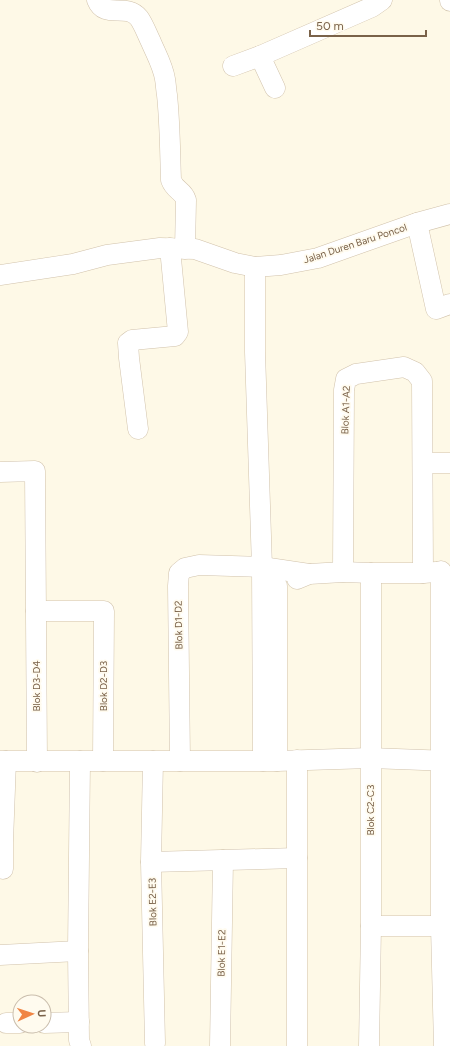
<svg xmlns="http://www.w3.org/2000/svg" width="450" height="1046" font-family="Figtree,sans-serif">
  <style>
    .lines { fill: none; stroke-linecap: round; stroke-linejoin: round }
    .minor-casing { stroke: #d1c2ab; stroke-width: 21 }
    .minor { stroke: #fff; stroke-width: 20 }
    .labels { text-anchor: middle; stroke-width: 3.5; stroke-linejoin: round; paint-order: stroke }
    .street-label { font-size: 10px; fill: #7a6249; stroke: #fffbef }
  </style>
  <rect width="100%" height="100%" fill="#fef9e7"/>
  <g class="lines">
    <g class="minor-casing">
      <g id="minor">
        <path d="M 97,0 C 105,20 126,2 139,18 C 144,25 147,34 151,42 C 156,54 163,66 165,79 C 166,84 166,90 167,95 C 170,123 170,152 171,180 C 175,191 183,190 186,200 L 185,249"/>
        <path d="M 450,0 L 450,1"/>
        <path d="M 260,56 L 275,88"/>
        <path d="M 233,66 L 260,56 L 372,7 L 382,0"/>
        <path d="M 417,223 L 436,309 L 450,304"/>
        <path d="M 255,267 L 255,352 L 262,567 L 277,586 L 277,761"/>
        <path d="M 0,275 L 73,264 L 107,255 L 160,248 L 195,249 L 235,263 L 255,267 L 281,265 L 318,258 L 417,223 L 450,214"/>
        <path d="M 138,429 L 129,358 L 128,343 L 132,340 L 175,336 L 178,332 L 170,248"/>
        <path d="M 423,463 L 450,463"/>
        <path d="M 0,472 L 35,471 L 37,762"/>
        <path d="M 441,571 L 441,927 L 444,1046"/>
        <path d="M 343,572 L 344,390 L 346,379 L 356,374 L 404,367 L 415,372 L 422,381 L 423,573"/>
        <path d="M 297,579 L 309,574 L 343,572 L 371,573 L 423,573 L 436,572"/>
        <path d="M 36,611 L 104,611 L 103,761"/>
        <path d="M 297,760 L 297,1046"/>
        <path d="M 0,761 L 277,761 L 370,758 L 450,761"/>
        <path d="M 80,761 L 78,951 L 79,1040 L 81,1046"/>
        <path d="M 153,761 L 151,862 L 155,1043"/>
        <path d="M 180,761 L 178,586 L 179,573 L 185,568 L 199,565 L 262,567"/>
        <path d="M 263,761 L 262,567 L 309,574"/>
        <path d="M 151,862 L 297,858"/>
        <path d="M 3,869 L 3,842 L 6,761"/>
        <path d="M 371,926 L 450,926"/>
        <path d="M 0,955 L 78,951"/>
        <path d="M 6,1023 L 20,1023"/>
        <path d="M 44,1023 L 79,1022"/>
        <path d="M 220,1046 L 223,860"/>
        <path d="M 369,1046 L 371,926 L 371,573"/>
      </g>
    </g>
    <use href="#minor" class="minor"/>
  </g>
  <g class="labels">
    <g class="street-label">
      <text transform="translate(355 243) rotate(-18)" y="4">Jalan Duren Baru Poncol</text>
      <text transform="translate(345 410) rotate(-88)" y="4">Blok A1-A2</text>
      <text transform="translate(178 625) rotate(-91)" y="4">Blok D1-D2</text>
      <text transform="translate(36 686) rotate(-90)" y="4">Blok D3-D4</text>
      <text transform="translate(103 686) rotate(-90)" y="4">Blok D2-D3</text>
      <text transform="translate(370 810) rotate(-90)" y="4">Blok C2-C3</text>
      <text transform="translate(152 902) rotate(-91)" y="4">Blok E2-E3</text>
      <text transform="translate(221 953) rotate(-89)" y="4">Blok E1-E2</text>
    </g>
  </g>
  <g transform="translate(32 1014) rotate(87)"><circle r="19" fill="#fffbef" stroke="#cabead"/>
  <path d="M0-3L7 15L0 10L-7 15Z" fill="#f08544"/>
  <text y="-6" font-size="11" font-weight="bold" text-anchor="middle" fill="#7a6249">U</text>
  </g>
  <path d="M310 30v6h116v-6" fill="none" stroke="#7a6249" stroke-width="2"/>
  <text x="316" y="30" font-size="12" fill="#7a6249" stroke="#fffbef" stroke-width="3" paint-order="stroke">50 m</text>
</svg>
